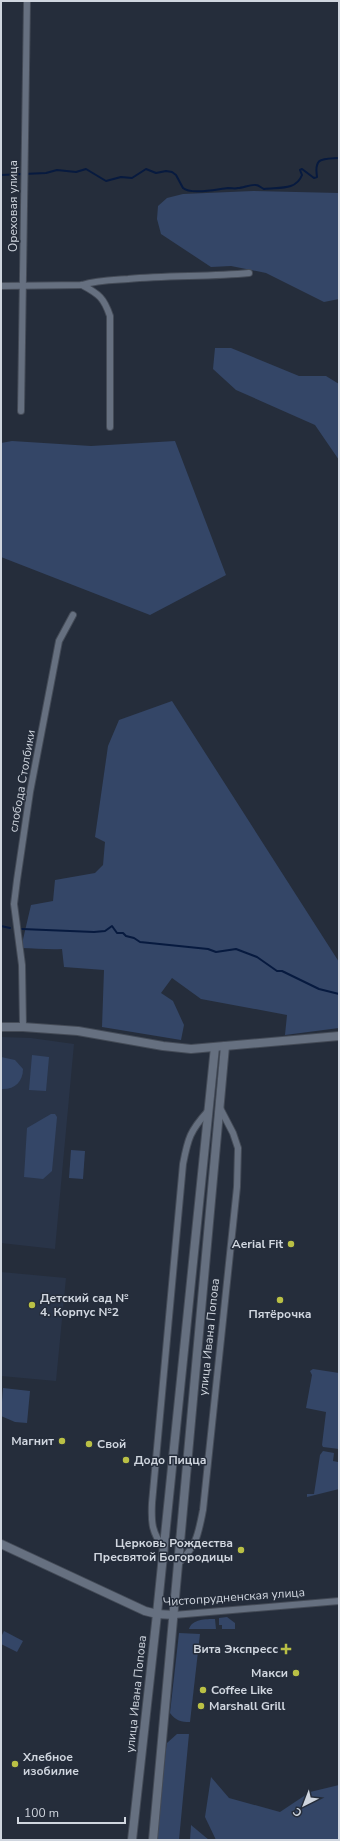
<svg xmlns="http://www.w3.org/2000/svg" width="340" height="1841" font-family="'Nunito Sans',sans-serif">
  <style>
    .built { fill: #293448 }
    .green { fill: #344667 }
    .lines { fill: none; stroke-linecap: round; stroke-linejoin: round }
    .stream { stroke: #071a3f; stroke-width: 2 }
    .minor-casing { stroke: #444b57; stroke-width: 8 }
    .secondary-casing { stroke: #444b57; stroke-width: 10 }
    .minor { stroke: #667080; stroke-width: 6 }
    .secondary { stroke: #667080; stroke-width: 8 }
    .poi-dot { fill: #bac045; stroke: #252d3b; stroke-width: 1.5 }
    .labels { text-anchor: middle; stroke-width: 3; stroke-linejoin: round; paint-order: stroke }
    .street-label { font-size: 12px; fill: #d0d6df; stroke: #252d3b }
    .poi-label { font-size: 12px; font-weight: bold; fill: #d0d6df; stroke: #252d3b; text-anchor: start }
  </style>
  <rect width="100%" height="100%" fill="#252d3b"/>
  <g class="built">
    <path d="M 1,1037 L 31,1038 L 74,1044 L 55,1249 L 1,1243 Z"/>
    <path d="M 1,1272 L 66,1278 L 56,1381 L 1,1376 Z"/>
  </g>
  <g class="green">
    <path d="M 253,191 L 339,193 L 339,299 L 324,302 L 266,273 L 231,266 L 211,267 L 161,234 L 157,219 L 158,206 L 167,198 L 183,194 Z"/>
    <path d="M 215,348 L 231,348 L 299,376 L 326,376 L 339,384 L 339,460 L 315,425 L 236,390 L 213,369 Z"/>
    <path d="M 12,441 L 91,446 L 175,441 L 226,575 L 150,615 L 1,557 L 1,443 Z"/>
    <path d="M 172,701 L 339,962 L 339,1028 L 285,1035 L 287,1015 L 201,999 L 172,978 L 161,993 L 173,1001 L 184,1025 L 181,1040 L 102,1027 L 104,970 L 64,967 L 62,949 C 49,950 35,948 21,948 L 31,905 L 53,901 L 55,880 L 95,873 L 103,865 L 105,842 L 95,837 L 108,746 L 119,720 Z"/>
    <path d="M 32,1055 L 49,1057 L 46,1091 L 29,1090 Z"/>
    <path d="M 1,1057 L 15,1060 L 23,1069 C 23,1082 14,1090 1,1089 Z"/>
    <path d="M 51,1114 L 55,1114 L 57,1117 L 52,1171 L 43,1179 L 24,1177 L 27,1128 Z"/>
    <path d="M 71,1150 L 85,1151 L 83,1179 L 69,1178 Z"/>
    <path d="M 313,1369 L 339,1373 L 339,1449 L 323,1447 L 322,1445 L 326,1412 L 306,1408 L 312,1375 L 310,1371 Z"/>
    <path d="M 3,1388 L 30,1391 L 27,1423 L 15,1422 L 1,1416 Z"/>
    <path d="M 323,1451 L 334,1453 L 333,1461 L 338,1462 L 339,1456 L 339,1489 L 307,1497 L 307,1494 L 314,1494 L 320,1455 Z"/>
    <path d="M 227,1617 L 235,1623 L 235,1629 L 189,1629 C 192,1619 206,1619 215,1619 L 216,1629 L 222,1629 L 222,1625 L 219,1625 L 219,1618 Z"/>
    <path d="M 4,1631 L 23,1641 L 17,1652 L 1,1644 L 1,1637 Z"/>
    <path d="M 179,1633 L 200,1634 L 190,1722 C 181,1722 176,1721 170,1713 Z"/>
    <path d="M 177,1734 L 189,1734 L 179,1840 L 157,1840 L 166,1749 L 167,1743 Z"/>
    <path d="M 211,1777 L 229,1798 L 280,1812 L 310,1792 L 339,1785 L 339,1840 L 216,1840 L 205,1817 Z"/>
    <path d="M 191,1825 L 209,1840 L 190,1840 Z"/>
  </g>
  <g class="lines">
    <g class="stream">
      <path d="M 1,175 L 46,173 L 57,170 L 76,172 L 86,169 L 106,181 L 121,177 L 132,178 L 146,169 L 156,173 L 166,171 L 172,172 L 176,175 L 183,188 C 191,195 217,189 228,188 C 232,188 235,189 238,188 C 243,188 251,184 256,185 C 259,185 261,188 264,189 C 278,187 296,191 302,175 L 300,170 L 302,169 L 314,178 L 317,177 C 314,157 322,159 339,158"/>
      <path d="M 1,926 L 10,928"/>
      <path d="M 22,929 L 94,932 L 105,931 L 112,926 L 117,933 L 123,933 L 126,936 L 134,938 L 140,942 L 208,949 L 216,952 L 236,949 L 257,957 L 277,971 L 282,971 L 319,989 L 339,994"/>
    </g>
    <g class="minor-casing">
      <g id="minor">
        <path d="M 82,285 C 99,294 104,298 110,316 L 110,427"/>
        <path d="M 1,286 L 82,285 C 97,280 113,280 128,279 C 169,275 209,277 249,273"/>
        <path d="M 21,411 L 27,1"/>
        <path d="M 23,1027 L 22,965 L 14,904 L 17,880 L 30,792 L 59,641 L 73,615"/>
        <path d="M 164,1549 C 152,1532 151,1524 152,1503 L 183,1164 C 188,1138 190,1131 208,1111"/>
        <path d="M 178,1564 C 197,1545 198,1535 203,1510 L 237,1187 L 238,1148 L 233,1133 L 220,1108"/>
        <path d="M 174,1615 L 339,1601"/>
      </g>
    </g>
    <g class="secondary-casing">
      <g id="secondary">
        <path d="M 1,1027 L 23,1027 L 78,1031 L 163,1046 L 191,1049 L 339,1036"/>
        <path d="M 1,1544 L 145,1611 L 157,1614 L 174,1615"/>
        <path d="M 132,1840 L 157,1614 L 215,1047"/>
        <path d="M 153,1840 L 225,1046"/>
      </g>
    </g>
    <use href="#minor" class="minor"/>
    <use href="#secondary" class="secondary"/>
  </g>
  <g class="poi-dot">
    <circle cx="291" cy="1244" r="4"/>
    <circle cx="280" cy="1300" r="4"/>
    <circle cx="32" cy="1305" r="4"/>
    <circle cx="62" cy="1441" r="4"/>
    <circle cx="89" cy="1444" r="4"/>
    <circle cx="126" cy="1460" r="4"/>
    <circle cx="241" cy="1550" r="4"/>
    <path d="M284 1643h4v4h4v4h-4v4h-4v-4h-4v-4h4z"/>
    <circle cx="296" cy="1673" r="4"/>
    <circle cx="203" cy="1690" r="4"/>
    <circle cx="201" cy="1706" r="4"/>
    <circle cx="15" cy="1764" r="4"/>
  </g>
  <g class="labels">
    <g class="street-label">
      <text transform="translate(13 206) rotate(-90)" y="4">Ореховая улица</text>
      <text transform="translate(22 781) rotate(-80)" y="4">слобода Столбики</text>
      <text transform="translate(209 1337) rotate(-84)" y="4">улица Ивана Попова</text>
      <text transform="translate(234 1597) rotate(-4)" y="4">Чистопрудненская улица</text>
      <text transform="translate(136 1694) rotate(-84)" y="4">улица Ивана Попова</text>
    </g>
    <g class="poi-label">
      <text x="283" y="1248" text-anchor="end">Aerial Fit</text>
      <text x="40" y="1302">Детский сад №<tspan x="40" dy="14">4. Корпус №2</tspan></text>
      <text x="280" y="1318" text-anchor="middle">Пятёрочка</text>
      <text x="54" y="1445" text-anchor="end">Магнит</text>
      <text x="97" y="1448">Свой</text>
      <text x="134" y="1464">Додо Пицца</text>
      <text x="233" y="1547" text-anchor="end">Церковь Рождества<tspan x="233" dy="14">Пресвятой Богородицы</tspan></text>
      <text x="278" y="1653" text-anchor="end">Вита Экспресс</text>
      <text x="288" y="1677" text-anchor="end">Макси</text>
      <text x="211" y="1694">Coffee Like</text>
      <text x="209" y="1710">Marshall Grill</text>
      <text x="23" y="1761">Хлебное<tspan x="23" dy="14">изобилие</tspan></text>
    </g>
  </g>
  <rect width="340" height="1841" fill="none" stroke="#d0d6df" stroke-width="4"/>
  <g transform="translate(304 1805) rotate(222)" stroke="#252d3b" stroke-width="3" paint-order="stroke">
  <path d="M0-3L7 15L0 10L-7 15Z" fill="#d0d6df"/>
  <text y="-6" font-size="11" font-weight="bold" text-anchor="middle" fill="#d0d6df">С</text>
  </g>
  <path d="M18 1817v6h107v-6" fill="none" stroke="#d0d6df" stroke-width="2"/>
  <text x="24" y="1817" font-size="12" fill="#d0d6df" stroke="#252d3b" stroke-width="3" paint-order="stroke">100 m</text>
</svg>
